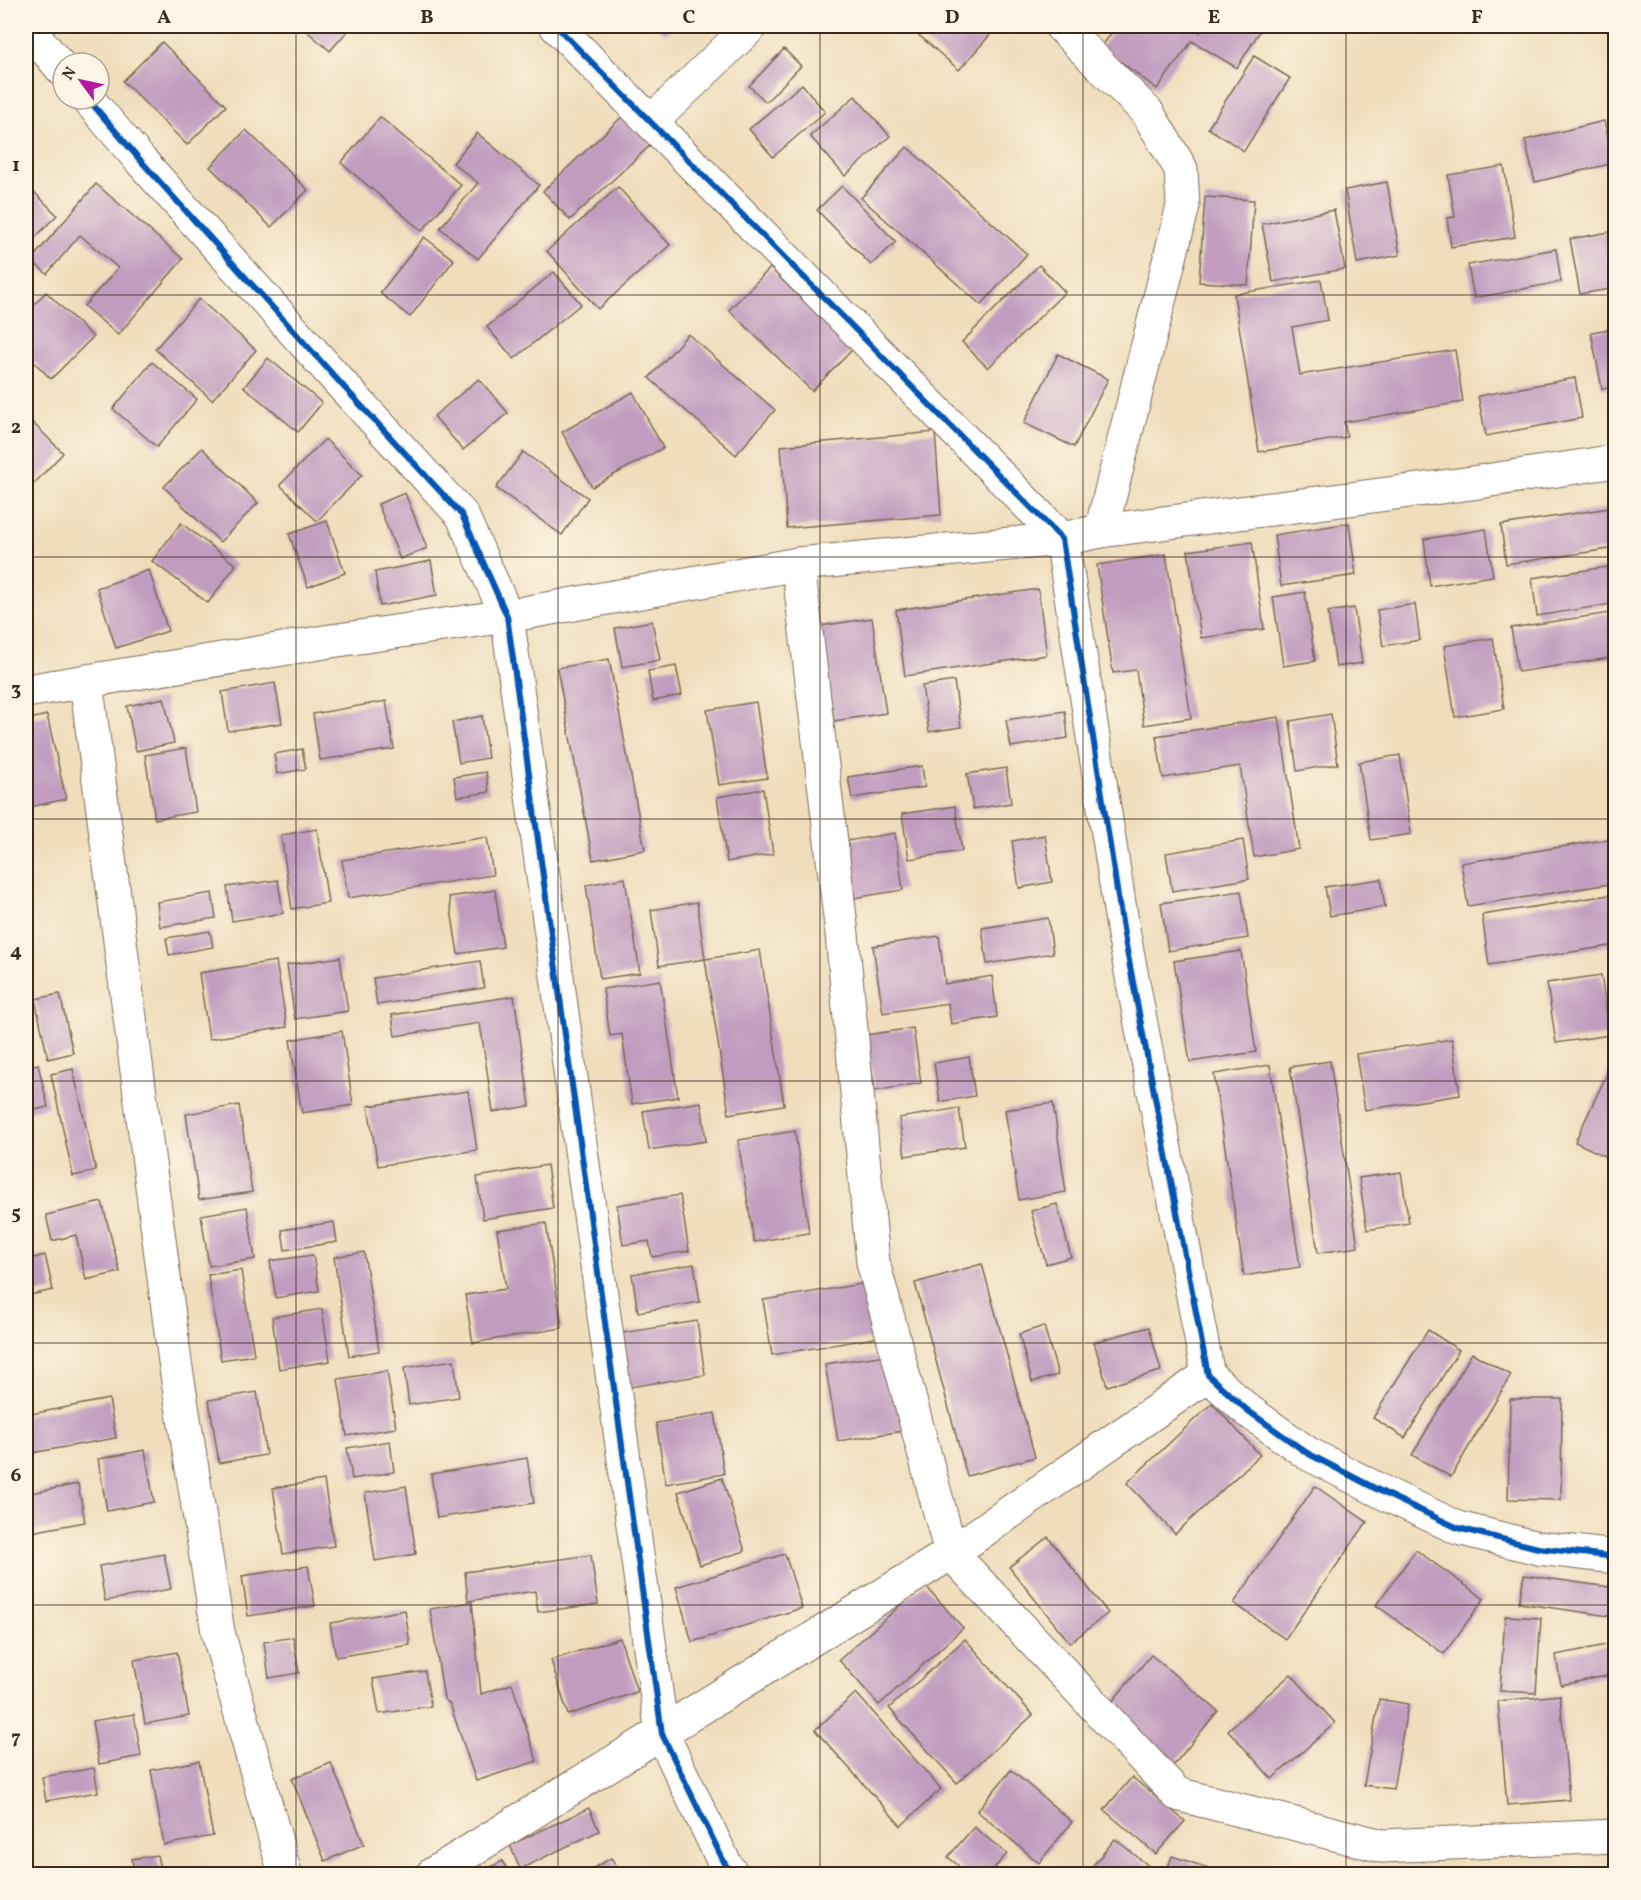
<svg xmlns="http://www.w3.org/2000/svg" width="1641" height="1900" font-family="Vollkorn,serif">
  <style>
    .building { fill: #c19cbf }
    .lines { fill: none; stroke-linecap: round; stroke-linejoin: round }
    .minor-casing { stroke: #7a6955; stroke-width: 35 }
    .minor { stroke: #fff; stroke-width: 33 }
    .cycleway-casing { stroke: #fcf5e5; stroke-width: 10 }
    .cycleway { stroke: #0057b8; stroke-width: 6 }
    .grid { fill: none; stroke: #3b2a1e; stroke-width: 1.5; stroke-opacity: 0.55 }
    .neatline { fill: none; stroke: #3b2a1e; stroke-width: 2 }
    .grid-label { font-size: 20px; text-anchor: middle; font-weight: bold; fill: #3b2a1e }
  </style>
  <rect width="100%" height="100%" fill="#fcf5e5"/>
  <filter id="ink" filterUnits="userSpaceOnUse"><feTurbulence type="fractalNoise" baseFrequency=".0167" numOctaves="2"/><feDisplacementMap in="SourceGraphic" scale="12" xChannelSelector="R" yChannelSelector="G"/><feConvolveMatrix kernelMatrix="1 2 1 2 8 2 1 2 1" color-interpolation-filters="sRGB"/></filter>
  <filter id="wash" filterUnits="userSpaceOnUse"><feTurbulence type="fractalNoise" baseFrequency=".008" numOctaves="4" result="noise"/><feDisplacementMap in="SourceGraphic" scale="24" xChannelSelector="R" yChannelSelector="G"/><feGaussianBlur stdDeviation="1.35" result="paint"/><feColorMatrix in="noise" values="0 0 0 0 0 0 0 0 0 0 0 0 0 0 0 0 0 1.4 0 .05"/><feComposite in="paint" operator="in"/></filter>
  <g filter="url(#wash)">
    <rect width="100%" height="100%" fill="#efddbb"/>
    <g id="blocks">
      <g class="building">
        <path d="M 301,26 L 352,26 L 330,51 Z"/>
        <path d="M 656,26 L 674,26 L 666,34 Z"/>
        <path d="M 919,26 L 998,26 L 959,70 L 914,31 Z"/>
        <path d="M 1117,26 L 1204,26 L 1199,33 L 1205,26 L 1263,26 L 1237,68 L 1192,41 L 1157,89 L 1101,47 Z"/>
        <path d="M 162,42 L 226,106 L 187,145 L 123,81 Z"/>
        <path d="M 784,49 L 801,66 L 766,102 L 749,86 Z"/>
        <path d="M 1254,56 L 1290,78 L 1244,151 L 1208,128 Z"/>
        <path d="M 802,84 L 825,112 L 773,157 L 749,129 Z"/>
        <path d="M 855,96 L 890,136 L 845,176 L 810,136 Z"/>
        <path d="M 630,109 L 657,139 L 570,220 L 543,191 Z"/>
        <path d="M 380,117 L 461,185 L 422,231 L 341,163 Z"/>
        <path d="M 1604,121 L 1614,163 L 1535,182 L 1525,140 Z"/>
        <path d="M 246,130 L 308,190 L 271,227 L 210,167 Z"/>
        <path d="M 477,133 L 539,185 L 478,259 L 440,228 L 478,183 L 453,163 Z"/>
        <path d="M 907,147 L 1027,254 L 981,305 L 861,198 Z"/>
        <path d="M 1504,166 L 1515,237 L 1451,247 L 1447,218 L 1455,217 L 1448,175 Z"/>
        <path d="M 1387,182 L 1400,255 L 1357,263 L 1345,190 Z"/>
        <path d="M 26,184 L 57,215 L 26,247 Z"/>
        <path d="M 96,184 L 183,259 L 118,335 L 84,306 L 118,268 L 80,235 L 47,274 L 31,260 Z"/>
        <path d="M 842,186 L 896,242 L 871,265 L 817,210 Z"/>
        <path d="M 618,187 L 670,245 L 598,309 L 547,251 Z"/>
        <path d="M 1205,197 L 1254,200 L 1248,285 L 1199,282 Z"/>
        <path d="M 1334,210 L 1345,269 L 1273,282 L 1262,224 Z"/>
        <path d="M 1616,231 L 1616,288 L 1580,294 L 1570,239 Z"/>
        <path d="M 424,237 L 454,260 L 410,317 L 380,293 Z"/>
        <path d="M 1556,249 L 1561,282 L 1474,298 L 1468,265 Z"/>
        <path d="M 1039,265 L 1065,292 L 988,368 L 962,342 Z"/>
        <path d="M 770,268 L 853,349 L 812,391 L 729,310 Z"/>
        <path d="M 554,272 L 581,304 L 514,359 L 487,327 Z"/>
        <path d="M 1321,280 L 1328,320 L 1292,327 L 1300,375 L 1455,350 L 1463,402 L 1344,422 L 1347,437 L 1259,452 L 1234,294 Z"/>
        <path d="M 46,292 L 93,337 L 51,379 L 26,354 L 26,313 Z"/>
        <path d="M 199,299 L 256,350 L 212,400 L 155,349 Z"/>
        <path d="M 1616,328 L 1616,387 L 1602,389 L 1591,332 Z"/>
        <path d="M 688,334 L 775,410 L 736,455 L 649,378 Z"/>
        <path d="M 1058,354 L 1108,379 L 1074,447 L 1024,423 Z"/>
        <path d="M 268,358 L 322,403 L 298,432 L 244,387 Z"/>
        <path d="M 152,362 L 197,399 L 157,447 L 113,409 Z"/>
        <path d="M 1575,378 L 1582,418 L 1486,436 L 1478,396 Z"/>
        <path d="M 479,379 L 508,413 L 463,450 L 434,416 Z"/>
        <path d="M 633,392 L 663,448 L 592,487 L 562,432 Z"/>
        <path d="M 26,416 L 63,453 L 26,492 Z"/>
        <path d="M 935,432 L 941,515 L 787,528 L 781,446 Z"/>
        <path d="M 325,439 L 362,475 L 317,521 L 280,485 Z"/>
        <path d="M 202,448 L 258,503 L 220,542 L 164,487 Z"/>
        <path d="M 523,452 L 588,498 L 562,535 L 496,488 Z"/>
        <path d="M 405,493 L 427,548 L 400,559 L 378,504 Z"/>
        <path d="M 1616,507 L 1616,548 L 1506,564 L 1501,525 Z"/>
        <path d="M 327,521 L 345,573 L 308,587 L 289,534 Z"/>
        <path d="M 181,523 L 236,565 L 208,603 L 152,561 Z"/>
        <path d="M 1349,523 L 1356,575 L 1281,586 L 1274,535 Z"/>
        <path d="M 1486,529 L 1493,576 L 1430,586 L 1424,539 Z"/>
        <path d="M 1252,542 L 1264,629 L 1201,638 L 1188,551 Z"/>
        <path d="M 1166,554 L 1191,718 L 1144,725 L 1136,670 L 1113,673 L 1097,565 Z"/>
        <path d="M 431,561 L 437,595 L 380,606 L 375,572 Z"/>
        <path d="M 1607,567 L 1612,604 L 1537,616 L 1532,578 Z"/>
        <path d="M 149,570 L 168,631 L 116,648 L 97,588 Z"/>
        <path d="M 27,580 L 29,594 L 26,595 L 26,581 Z"/>
        <path d="M 1038,589 L 1047,655 L 905,676 L 896,610 Z"/>
        <path d="M 1305,592 L 1315,661 L 1283,666 L 1273,597 Z"/>
        <path d="M 1415,604 L 1420,640 L 1383,646 L 1377,610 Z"/>
        <path d="M 1354,608 L 1362,663 L 1336,667 L 1328,612 Z"/>
        <path d="M 1616,612 L 1616,657 L 1518,672 L 1511,628 Z"/>
        <path d="M 872,618 L 886,713 L 834,721 L 820,626 Z"/>
        <path d="M 652,621 L 660,660 L 622,667 L 615,628 Z"/>
        <path d="M 1493,638 L 1504,709 L 1455,717 L 1444,646 Z"/>
        <path d="M 609,659 L 645,850 L 593,860 L 557,668 Z"/>
        <path d="M 676,666 L 682,695 L 653,701 L 648,671 Z"/>
        <path d="M 954,681 L 961,727 L 929,732 L 922,686 Z"/>
        <path d="M 275,683 L 282,723 L 228,731 L 222,692 Z"/>
        <path d="M 164,698 L 174,743 L 136,751 L 127,706 Z"/>
        <path d="M 386,701 L 394,749 L 320,760 L 313,714 Z"/>
        <path d="M 756,702 L 767,778 L 719,785 L 707,710 Z"/>
        <path d="M 1065,711 L 1068,738 L 1011,747 L 1006,720 Z"/>
        <path d="M 1331,714 L 1338,764 L 1297,771 L 1290,721 Z"/>
        <path d="M 47,715 L 66,799 L 26,808 L 26,720 Z"/>
        <path d="M 482,716 L 488,758 L 459,763 L 452,722 Z"/>
        <path d="M 1279,717 L 1299,849 L 1254,857 L 1240,766 L 1163,778 L 1156,736 Z"/>
        <path d="M 186,748 L 196,812 L 155,819 L 145,755 Z"/>
        <path d="M 302,749 L 306,769 L 277,774 L 274,754 Z"/>
        <path d="M 1400,755 L 1411,834 L 1371,840 L 1359,762 Z"/>
        <path d="M 922,766 L 925,787 L 852,798 L 848,777 Z"/>
        <path d="M 1006,768 L 1011,803 L 973,809 L 967,774 Z"/>
        <path d="M 486,772 L 489,792 L 457,797 L 454,777 Z"/>
        <path d="M 763,789 L 773,854 L 727,862 L 717,797 Z"/>
        <path d="M 955,806 L 962,851 L 909,859 L 902,814 Z"/>
        <path d="M 317,829 L 328,903 L 292,909 L 281,835 Z"/>
        <path d="M 895,833 L 903,890 L 854,898 L 846,841 Z"/>
        <path d="M 1045,835 L 1052,882 L 1019,888 L 1012,841 Z"/>
        <path d="M 487,837 L 493,875 L 348,898 L 342,860 Z"/>
        <path d="M 1616,838 L 1616,883 L 1468,906 L 1461,863 Z"/>
        <path d="M 1243,840 L 1249,879 L 1172,891 L 1166,853 Z"/>
        <path d="M 625,878 L 640,973 L 600,979 L 586,885 Z"/>
        <path d="M 1381,879 L 1385,907 L 1330,916 L 1325,887 Z"/>
        <path d="M 278,880 L 283,913 L 232,921 L 227,887 Z"/>
        <path d="M 495,890 L 503,947 L 458,954 L 449,897 Z"/>
        <path d="M 1241,891 L 1248,938 L 1168,951 L 1161,903 Z"/>
        <path d="M 212,893 L 216,918 L 160,927 L 157,902 Z"/>
        <path d="M 1616,894 L 1616,945 L 1489,965 L 1482,915 Z"/>
        <path d="M 697,902 L 705,959 L 659,966 L 651,910 Z"/>
        <path d="M 1048,918 L 1053,953 L 987,964 L 982,928 Z"/>
        <path d="M 210,931 L 213,947 L 169,955 L 166,938 Z"/>
        <path d="M 939,936 L 945,984 L 992,976 L 997,1017 L 951,1024 L 948,1003 L 883,1013 L 873,946 Z"/>
        <path d="M 760,950 L 784,1105 L 729,1114 L 705,959 Z"/>
        <path d="M 1241,951 L 1256,1052 L 1190,1062 L 1174,961 Z"/>
        <path d="M 340,957 L 348,1011 L 295,1019 L 287,965 Z"/>
        <path d="M 276,961 L 287,1027 L 209,1039 L 199,973 Z"/>
        <path d="M 480,961 L 484,988 L 377,1005 L 373,978 Z"/>
        <path d="M 1601,975 L 1610,1035 L 1556,1043 L 1547,983 Z"/>
        <path d="M 660,980 L 678,1097 L 632,1104 L 622,1034 L 610,1036 L 603,989 Z"/>
        <path d="M 60,994 L 73,1053 L 48,1059 L 35,999 Z"/>
        <path d="M 514,996 L 530,1106 L 493,1112 L 480,1023 L 395,1036 L 392,1015 Z"/>
        <path d="M 913,1028 L 921,1083 L 875,1091 L 866,1035 Z"/>
        <path d="M 342,1031 L 353,1105 L 302,1113 L 290,1040 Z"/>
        <path d="M 1452,1039 L 1460,1095 L 1365,1110 L 1356,1054 Z"/>
        <path d="M 969,1057 L 975,1096 L 940,1102 L 934,1063 Z"/>
        <path d="M 1330,1061 L 1358,1247 L 1318,1253 L 1290,1067 Z"/>
        <path d="M 1612,1063 L 1616,1065 L 1616,1154 L 1613,1160 L 1575,1142 Z"/>
        <path d="M 38,1064 L 48,1107 L 26,1112 L 26,1067 Z"/>
        <path d="M 1270,1065 L 1300,1267 L 1244,1276 L 1214,1074 Z"/>
        <path d="M 73,1069 L 96,1171 L 73,1176 L 51,1074 Z"/>
        <path d="M 468,1091 L 477,1150 L 378,1166 L 368,1106 Z"/>
        <path d="M 701,1102 L 706,1141 L 649,1150 L 643,1111 Z"/>
        <path d="M 1053,1103 L 1066,1192 L 1019,1200 L 1005,1110 Z"/>
        <path d="M 239,1105 L 252,1192 L 199,1200 L 186,1114 Z"/>
        <path d="M 959,1108 L 965,1147 L 905,1156 L 899,1118 Z"/>
        <path d="M 795,1131 L 809,1233 L 754,1242 L 738,1140 Z"/>
        <path d="M 547,1165 L 553,1208 L 483,1219 L 477,1177 Z"/>
        <path d="M 1401,1172 L 1409,1223 L 1367,1230 L 1359,1178 Z"/>
        <path d="M 680,1195 L 689,1251 L 652,1257 L 649,1241 L 623,1245 L 617,1205 Z"/>
        <path d="M 102,1202 L 120,1272 L 86,1280 L 76,1235 L 52,1241 L 46,1215 Z"/>
        <path d="M 1057,1204 L 1071,1257 L 1046,1264 L 1031,1211 Z"/>
        <path d="M 247,1207 L 255,1259 L 209,1266 L 201,1215 Z"/>
        <path d="M 334,1222 L 337,1242 L 285,1250 L 282,1230 Z"/>
        <path d="M 546,1223 L 562,1328 L 473,1343 L 465,1295 L 506,1289 L 497,1230 Z"/>
        <path d="M 364,1252 L 379,1351 L 349,1356 L 334,1257 Z"/>
        <path d="M 45,1255 L 53,1290 L 26,1296 L 26,1260 Z"/>
        <path d="M 313,1255 L 319,1291 L 276,1298 L 270,1261 Z"/>
        <path d="M 694,1264 L 700,1302 L 638,1312 L 632,1274 Z"/>
        <path d="M 982,1264 L 1035,1457 L 967,1476 L 915,1283 Z"/>
        <path d="M 241,1270 L 254,1355 L 221,1360 L 208,1275 Z"/>
        <path d="M 873,1282 L 881,1337 L 772,1355 L 763,1300 Z"/>
        <path d="M 322,1309 L 330,1361 L 279,1369 L 272,1317 Z"/>
        <path d="M 697,1321 L 705,1375 L 630,1387 L 622,1333 Z"/>
        <path d="M 1044,1326 L 1058,1375 L 1032,1382 L 1019,1334 Z"/>
        <path d="M 1149,1327 L 1161,1371 L 1107,1386 L 1094,1342 Z"/>
        <path d="M 1428,1330 L 1459,1350 L 1405,1438 L 1373,1418 Z"/>
        <path d="M 1472,1353 L 1511,1375 L 1451,1477 L 1412,1455 Z"/>
        <path d="M 893,1354 L 904,1431 L 838,1441 L 825,1364 Z"/>
        <path d="M 454,1360 L 459,1397 L 409,1405 L 404,1368 Z"/>
        <path d="M 387,1371 L 396,1428 L 347,1436 L 338,1379 Z"/>
        <path d="M 257,1392 L 266,1455 L 219,1463 L 209,1400 Z"/>
        <path d="M 109,1399 L 116,1438 L 26,1454 L 26,1415 Z"/>
        <path d="M 1510,1399 L 1562,1399 L 1561,1500 L 1508,1499 Z"/>
        <path d="M 1212,1403 L 1260,1455 L 1175,1534 L 1127,1483 Z"/>
        <path d="M 715,1413 L 724,1474 L 666,1484 L 656,1423 Z"/>
        <path d="M 390,1441 L 394,1472 L 352,1479 L 347,1448 Z"/>
        <path d="M 145,1450 L 154,1502 L 107,1511 L 98,1459 Z"/>
        <path d="M 527,1458 L 534,1503 L 437,1518 L 431,1474 Z"/>
        <path d="M 722,1478 L 745,1551 L 700,1565 L 678,1492 Z"/>
        <path d="M 324,1480 L 334,1546 L 283,1554 L 273,1488 Z"/>
        <path d="M 78,1484 L 85,1522 L 26,1533 L 26,1494 Z"/>
        <path d="M 406,1486 L 416,1554 L 375,1561 L 365,1493 Z"/>
        <path d="M 1315,1486 L 1367,1522 L 1285,1639 L 1234,1603 Z"/>
        <path d="M 1048,1537 L 1108,1613 L 1070,1643 L 1009,1567 Z"/>
        <path d="M 1416,1550 L 1484,1599 L 1444,1654 L 1376,1605 Z"/>
        <path d="M 164,1554 L 171,1589 L 105,1601 L 99,1566 Z"/>
        <path d="M 785,1554 L 802,1608 L 692,1642 L 676,1587 Z"/>
        <path d="M 591,1555 L 598,1604 L 538,1612 L 535,1591 L 468,1601 L 465,1572 Z"/>
        <path d="M 308,1566 L 315,1606 L 248,1616 L 242,1576 Z"/>
        <path d="M 1524,1575 L 1616,1588 L 1616,1617 L 1519,1603 Z"/>
        <path d="M 924,1584 L 963,1628 L 879,1705 L 839,1660 Z"/>
        <path d="M 472,1602 L 481,1694 L 512,1684 L 537,1761 L 476,1781 L 450,1704 L 444,1699 L 430,1609 Z"/>
        <path d="M 405,1610 L 410,1645 L 336,1657 L 330,1623 Z"/>
        <path d="M 1505,1616 L 1541,1618 L 1536,1693 L 1500,1691 Z"/>
        <path d="M 293,1637 L 299,1673 L 269,1678 L 264,1642 Z"/>
        <path d="M 620,1638 L 637,1692 L 568,1715 L 551,1660 Z"/>
        <path d="M 965,1639 L 1033,1715 L 957,1783 L 889,1708 Z"/>
        <path d="M 1616,1643 L 1616,1674 L 1561,1685 L 1556,1655 Z"/>
        <path d="M 177,1652 L 189,1716 L 145,1724 L 134,1660 Z"/>
        <path d="M 1151,1655 L 1218,1711 L 1172,1767 L 1105,1710 Z"/>
        <path d="M 425,1671 L 431,1706 L 379,1714 L 373,1679 Z"/>
        <path d="M 1291,1674 L 1335,1723 L 1272,1779 L 1228,1730 Z"/>
        <path d="M 856,1693 L 941,1789 L 901,1826 L 815,1730 Z"/>
        <path d="M 1560,1695 L 1569,1800 L 1507,1805 L 1498,1701 Z"/>
        <path d="M 1379,1699 L 1408,1704 L 1393,1789 L 1364,1785 Z"/>
        <path d="M 134,1714 L 141,1756 L 99,1764 L 92,1721 Z"/>
        <path d="M 199,1761 L 213,1836 L 164,1845 L 151,1770 Z"/>
        <path d="M 331,1763 L 364,1844 L 325,1861 L 292,1779 Z"/>
        <path d="M 94,1768 L 98,1792 L 46,1801 L 42,1777 Z"/>
        <path d="M 1011,1770 L 1072,1822 L 1039,1863 L 977,1811 Z"/>
        <path d="M 1132,1777 L 1185,1821 L 1156,1854 L 1104,1810 Z"/>
        <path d="M 589,1808 L 599,1831 L 520,1869 L 510,1845 Z"/>
        <path d="M 974,1827 L 1007,1854 L 989,1874 L 968,1874 L 948,1857 Z"/>
        <path d="M 1115,1839 L 1155,1871 L 1152,1874 L 1086,1874 Z"/>
        <path d="M 157,1855 L 161,1874 L 134,1874 L 132,1859 Z"/>
        <path d="M 1172,1856 L 1226,1874 L 1166,1874 Z"/>
        <path d="M 611,1858 L 622,1874 L 584,1874 Z"/>
        <path d="M 502,1861 L 510,1874 L 478,1874 Z"/>
      </g>
    </g>
  </g>
  <g filter="url(#ink)">
    <use href="#blocks" fill-opacity="0" stroke="#7a6955" stroke-width="1.5"/>
    <g class="lines">
      <g class="minor-casing">
        <g id="minor">
          <path d="M 26,26 L 63,70"/>
          <path d="M 556,26 L 1062,539 L 1124,935 L 1208,1375 L 1247,1410 L 1307,1453 L 1388,1495 L 1458,1528 L 1538,1548 L 1616,1557"/>
          <path d="M 1061,26 L 1147,112 L 1181,169 L 1183,206 L 1101,531"/>
          <path d="M 88,99 L 141,161 L 343,386 L 462,515 L 507,616 L 662,1734 L 725,1864 L 732,1874"/>
          <path d="M 651,122 L 751,26"/>
          <path d="M 798,564 L 842,934 L 873,1262 L 951,1553 L 1177,1794 L 1382,1846 L 1616,1836"/>
          <path d="M 86,681 L 175,1362 L 218,1632 L 285,1874"/>
          <path d="M 26,691 L 331,641 L 507,616 L 798,564 L 1062,539 L 1101,531 L 1472,483 L 1616,461"/>
          <path d="M 433,1874 L 951,1553 L 1208,1375"/>
        </g>
      </g>
      <use href="#minor" class="minor"/>
      <g class="cycleway-casing">
        <g id="cycleway">
          <path d="M 556,26 L 1062,539 L 1124,935 L 1208,1375 L 1247,1410 L 1307,1453 L 1388,1495 L 1458,1528 L 1538,1548 L 1616,1557"/>
          <path d="M 88,99 L 141,161 L 343,386 L 462,515 L 507,616 L 662,1734 L 725,1864 L 732,1874"/>
        </g>
      </g>
      <use href="#cycleway" class="cycleway"/>
    </g>
  </g>
  <path class="grid" d="M 296,26 L 296,1874M 558,26 L 558,1874M 820,26 L 820,1874M 1083,26 L 1083,1874M 1346,26 L 1346,1874M 26,295 L 1616,295M 26,557 L 1616,557M 26,819 L 1616,819M 26,1081 L 1616,1081M 26,1343 L 1616,1343M 26,1605 L 1616,1605"/>
  <rect width="1641" height="1900" fill="none" stroke="#fcf5e5" stroke-width="66"/>
  <g transform="translate(81 81) rotate(303)"><circle r="28" fill="#fcf5e5" stroke="#afa495" stroke-width="1.5"/>
  <path d="M0-4.5L10 22L0 15L-10 22Z" fill="#b5179e"/>
  <text y="-9" font-size="16" font-weight="bold" text-anchor="middle" fill="#3b2a1e">N</text>
  </g>
  <rect x="33" y="33" width="1575" height="1834" class="neatline"/>
  <g class="grid-label">
    <text x="164" y="23">A</text>
    <text x="427" y="23">B</text>
    <text x="689" y="23">C</text>
    <text x="952" y="23">D</text>
    <text x="1214" y="23">E</text>
    <text x="1477" y="23">F</text>
    <text x="16" y="171">1</text>
    <text x="16" y="433">2</text>
    <text x="16" y="695">3</text>
    <text x="16" y="957">4</text>
    <text x="16" y="1219">5</text>
    <text x="16" y="1481">6</text>
    <text x="16" y="1743">7</text>
  </g>
</svg>
